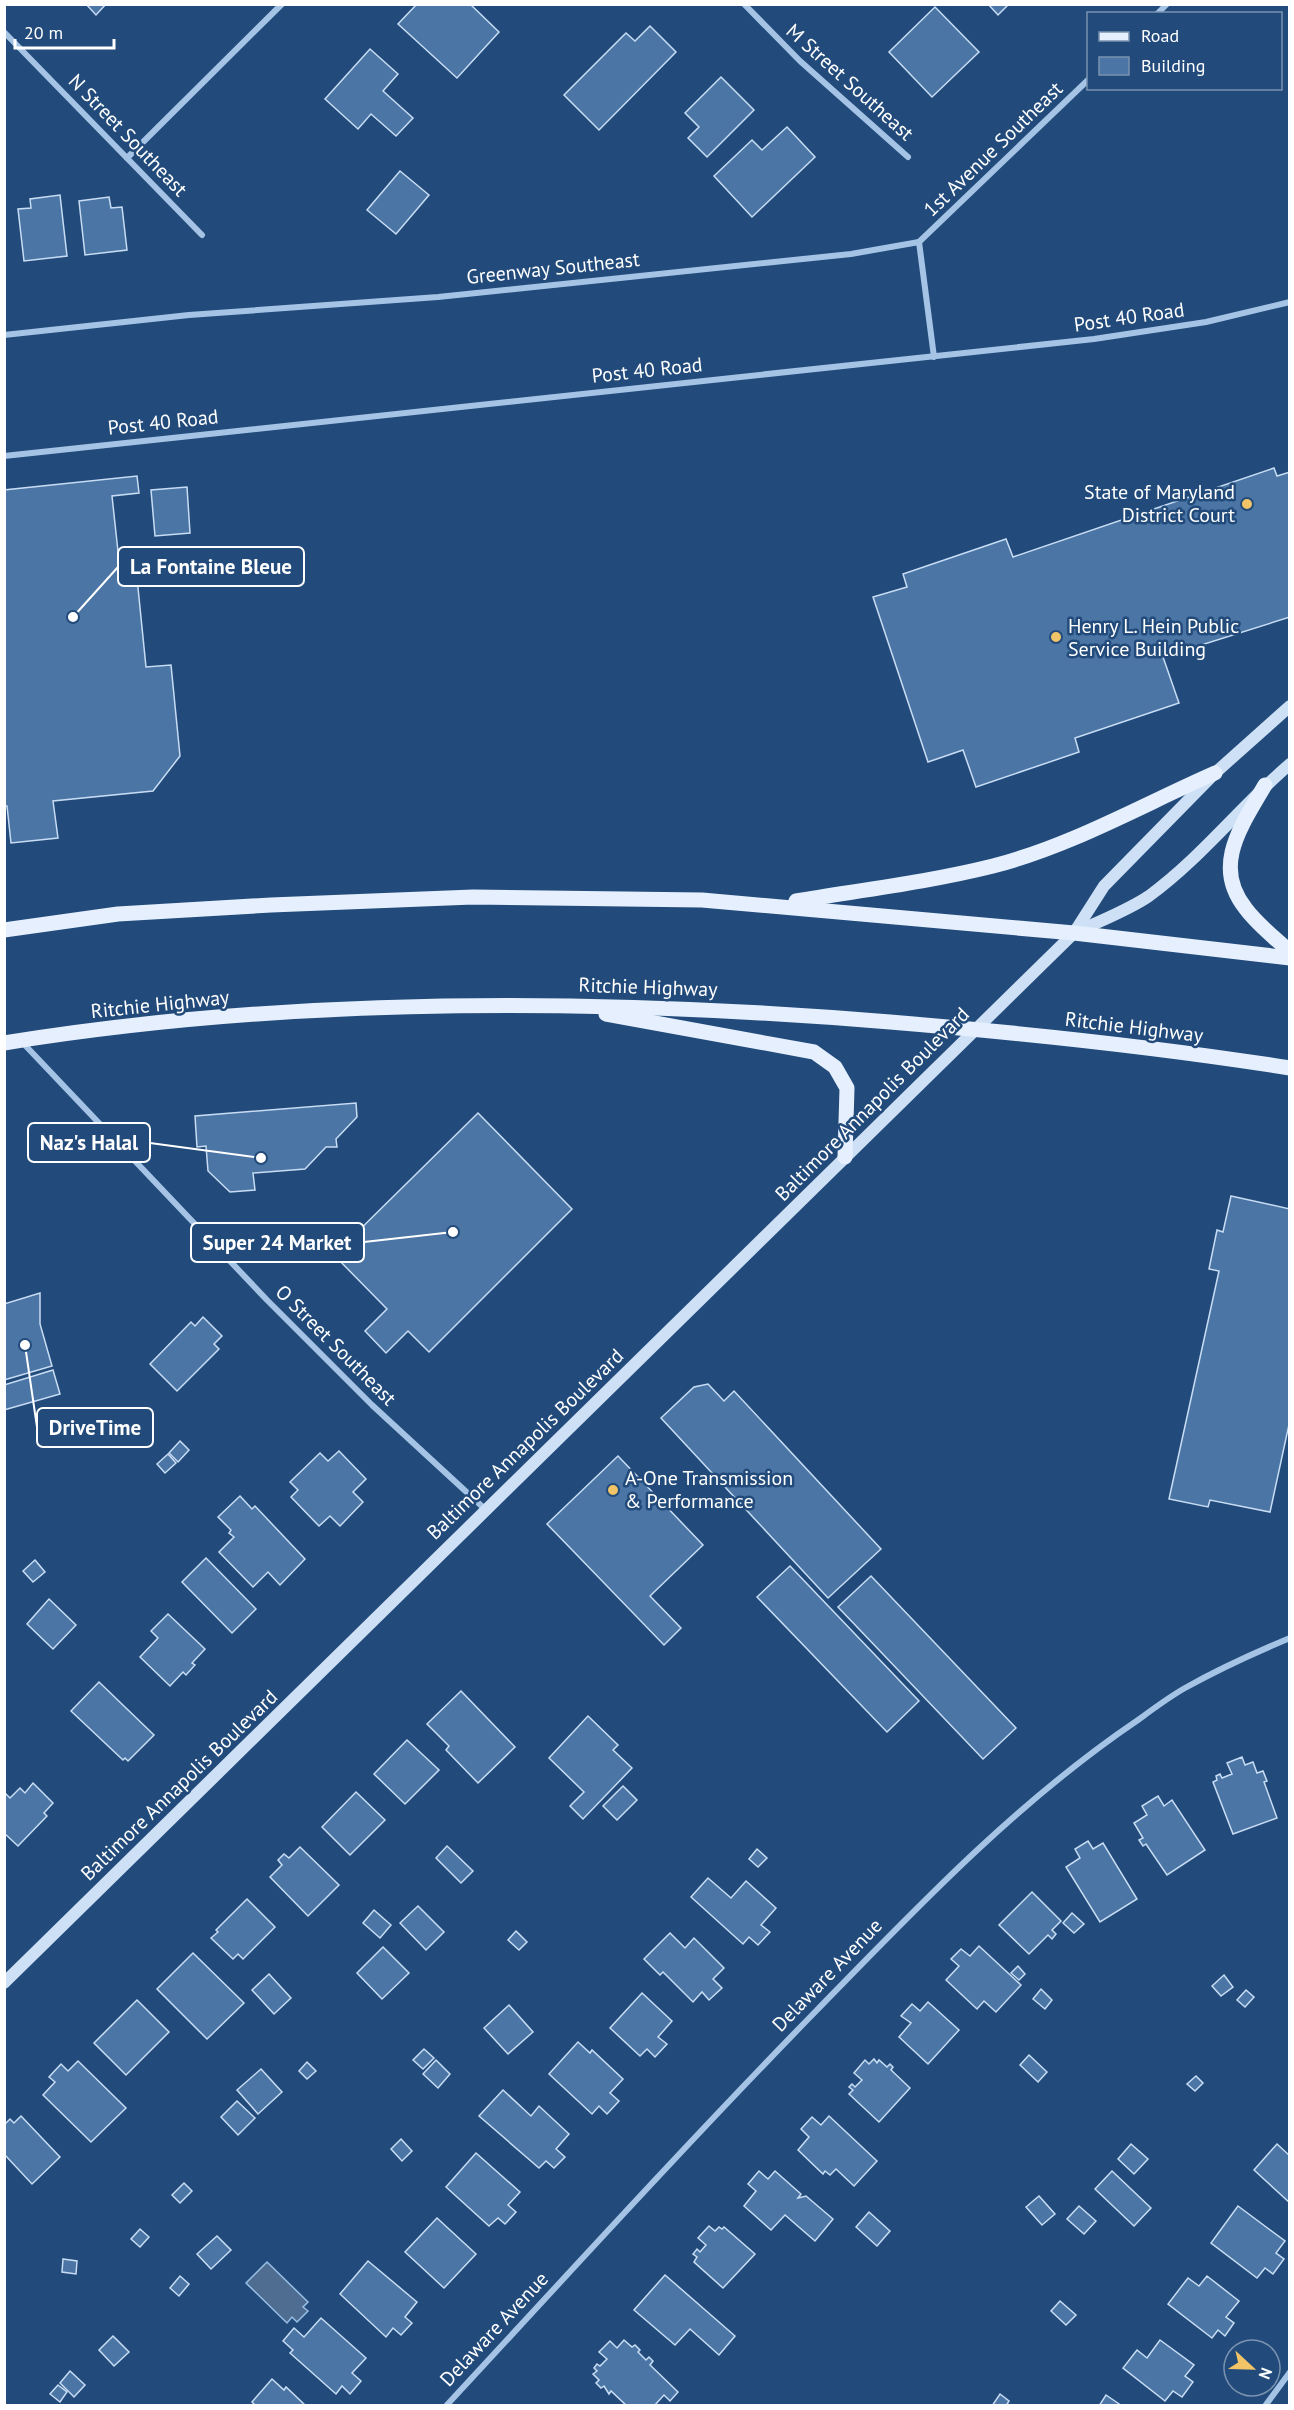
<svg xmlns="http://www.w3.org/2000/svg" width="1294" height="2410" font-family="'PT Sans',sans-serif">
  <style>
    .water { fill: #4e6d90; stroke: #99bfe6; stroke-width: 1.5 }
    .building { fill: #4b75a4; stroke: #c8ddf4; stroke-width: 1.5 }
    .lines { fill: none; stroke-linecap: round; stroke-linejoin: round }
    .minor { stroke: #a5c4e5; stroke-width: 6 }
    .secondary { stroke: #cee0f5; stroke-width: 12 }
    .primary { stroke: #e5effd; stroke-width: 15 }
    .poi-dot { fill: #f1c567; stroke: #224b7b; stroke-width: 2 }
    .labels { text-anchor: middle; stroke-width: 5; stroke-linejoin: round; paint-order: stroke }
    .street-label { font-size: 20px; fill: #fff; stroke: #224b7b }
    .poi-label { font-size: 20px; fill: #fff; stroke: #224b7b; text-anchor: start }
    .leader { fill: none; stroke: #fff; stroke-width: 2 }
    .callout-dot { fill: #fff; stroke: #224b7b; stroke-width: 2 }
    .callout { fill: #224b7b; stroke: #fff; stroke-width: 2 }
    .callout-label { font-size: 21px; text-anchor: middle; font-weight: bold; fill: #fff }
  </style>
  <rect width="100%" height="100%" fill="#224b7b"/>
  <path class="water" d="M 267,2262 L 308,2302 L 303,2307 L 308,2311 L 297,2322 L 292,2317 L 287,2323 L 246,2283 Z"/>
  <g class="building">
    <path d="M 86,4 L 106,4 L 96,15 Z"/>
    <path d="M 417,4 L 470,4 L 499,32 L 457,78 L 398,24 Z"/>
    <path d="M 988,4 L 1009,4 L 998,15 Z"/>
    <path d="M 935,7 L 979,52 L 932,97 L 889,52 Z"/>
    <path d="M 650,26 L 676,52 L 599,130 L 564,95 L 626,33 L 635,41 Z"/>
    <path d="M 370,49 L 398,74 L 383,91 L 413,118 L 396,136 L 371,114 L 358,129 L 325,99 Z"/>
    <path d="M 721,77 L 754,110 L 707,157 L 688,138 L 699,127 L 685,113 Z"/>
    <path d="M 787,127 L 815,157 L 752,217 L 714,176 L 752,140 L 762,150 Z"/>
    <path d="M 400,171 L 429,195 L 396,234 L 367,210 Z"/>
    <path d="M 60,195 L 67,256 L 24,261 L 18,209 L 31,208 L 30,199 Z"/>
    <path d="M 109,197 L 111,208 L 122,207 L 127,250 L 85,255 L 79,201 Z"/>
    <path d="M 1274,468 L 1277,476 L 1290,472 L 1290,617 L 1163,657 L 1179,703 L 1075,738 L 1079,752 L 976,787 L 963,750 L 928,762 L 873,597 L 907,587 L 903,574 L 1006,539 L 1013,557 Z"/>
    <path d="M 137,476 L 139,493 L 112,496 L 120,570 L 136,568 L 146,667 L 171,665 L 180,756 L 153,791 L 53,801 L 58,838 L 11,843 L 7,806 L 4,806 L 4,490 Z"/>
    <path d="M 187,487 L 190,533 L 155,536 L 151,490 Z"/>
    <path d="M 356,1103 L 357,1117 L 336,1139 L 337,1147 L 326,1147 L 305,1169 L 253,1173 L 255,1190 L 230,1192 L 208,1171 L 206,1146 L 197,1147 L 195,1116 Z"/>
    <path d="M 478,1113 L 572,1209 L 429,1352 L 408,1331 L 386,1353 L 365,1331 L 387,1309 L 334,1255 Z"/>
    <path d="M 1231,1196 L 1290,1209 L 1290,1420 L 1270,1512 L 1210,1500 L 1208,1507 L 1169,1499 L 1219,1271 L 1209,1269 L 1217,1230 L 1223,1232 Z"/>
    <path d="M 40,1293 L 40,1324 L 52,1366 L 4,1380 L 4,1304 Z"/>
    <path d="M 203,1317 L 222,1336 L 214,1344 L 219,1349 L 177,1391 L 150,1364 L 191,1322 L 195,1326 Z"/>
    <path d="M 53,1370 L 60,1394 L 4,1410 L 4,1385 Z"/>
    <path d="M 708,1384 L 724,1401 L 734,1391 L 881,1549 L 828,1598 L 661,1418 L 694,1387 Z"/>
    <path d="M 180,1441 L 189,1450 L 178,1462 L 169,1453 Z"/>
    <path d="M 339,1451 L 366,1479 L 353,1492 L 363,1502 L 340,1526 L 330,1516 L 319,1526 L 291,1497 L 298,1490 L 290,1482 L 320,1453 L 328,1461 Z"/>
    <path d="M 168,1454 L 176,1463 L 165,1473 L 157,1464 Z"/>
    <path d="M 618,1456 L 703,1545 L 650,1596 L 681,1628 L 664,1645 L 547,1524 Z"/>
    <path d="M 240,1496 L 252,1509 L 255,1506 L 305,1559 L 280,1585 L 268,1572 L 253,1587 L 219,1552 L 234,1537 L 229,1533 L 231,1530 L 218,1517 Z"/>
    <path d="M 206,1558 L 256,1609 L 232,1633 L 182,1582 Z"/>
    <path d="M 35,1560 L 45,1572 L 33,1582 L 23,1571 Z"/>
    <path d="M 790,1566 L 919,1701 L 887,1732 L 757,1597 Z"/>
    <path d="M 871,1576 L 1016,1728 L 983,1759 L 838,1607 Z"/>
    <path d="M 49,1599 L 76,1625 L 53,1649 L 27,1624 Z"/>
    <path d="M 168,1614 L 205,1649 L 192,1663 L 195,1665 L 186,1675 L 183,1672 L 170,1686 L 140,1657 L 158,1638 L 151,1631 Z"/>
    <path d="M 99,1682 L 154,1735 L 128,1761 L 125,1758 L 123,1760 L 71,1711 Z"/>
    <path d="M 461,1691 L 515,1747 L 478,1783 L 446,1750 L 449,1746 L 427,1724 Z"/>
    <path d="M 588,1716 L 618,1745 L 613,1750 L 632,1768 L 583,1819 L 570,1806 L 584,1792 L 549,1758 Z"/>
    <path d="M 407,1740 L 439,1770 L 405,1804 L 374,1774 Z"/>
    <path d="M 1242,1757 L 1245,1765 L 1253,1762 L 1257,1773 L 1263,1771 L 1267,1781 L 1264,1782 L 1277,1818 L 1233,1834 L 1213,1782 L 1217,1780 L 1216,1776 L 1220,1774 L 1222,1778 L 1232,1774 L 1227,1763 Z"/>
    <path d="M 33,1783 L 53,1803 L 44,1813 L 47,1816 L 18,1846 L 4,1833 L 4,1792 L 10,1798 L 20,1788 L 25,1793 Z"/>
    <path d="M 623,1786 L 637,1800 L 617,1820 L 603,1806 Z"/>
    <path d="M 356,1792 L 385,1820 L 350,1855 L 322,1827 Z"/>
    <path d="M 1158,1796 L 1164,1806 L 1172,1800 L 1205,1850 L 1167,1875 L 1146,1844 L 1143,1846 L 1139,1840 L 1143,1838 L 1134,1823 L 1147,1815 L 1142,1806 Z"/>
    <path d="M 1088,1841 L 1093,1849 L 1103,1843 L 1137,1899 L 1100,1922 L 1066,1867 L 1080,1858 L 1075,1849 Z"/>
    <path d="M 447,1846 L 473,1871 L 461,1883 L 436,1858 Z"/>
    <path d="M 300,1847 L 339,1885 L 308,1916 L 270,1877 L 282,1865 L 278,1860 L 284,1854 L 289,1858 Z"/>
    <path d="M 757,1849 L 767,1858 L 758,1867 L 749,1859 Z"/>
    <path d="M 708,1878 L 731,1898 L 746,1881 L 776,1908 L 761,1925 L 770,1932 L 758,1945 L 749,1937 L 743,1944 L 691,1897 Z"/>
    <path d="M 1032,1892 L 1061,1921 L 1052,1930 L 1056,1934 L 1052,1939 L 1048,1935 L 1029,1954 L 999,1925 Z"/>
    <path d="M 247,1899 L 275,1927 L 243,1959 L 238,1954 L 233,1959 L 211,1938 L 218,1932 L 216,1930 Z"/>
    <path d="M 418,1906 L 444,1932 L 426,1950 L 400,1923 Z"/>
    <path d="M 374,1910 L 391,1925 L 380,1938 L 363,1923 Z"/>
    <path d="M 1072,1913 L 1084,1924 L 1074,1933 L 1063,1923 Z"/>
    <path d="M 516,1931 L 527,1942 L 519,1950 L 508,1940 Z"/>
    <path d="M 670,1933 L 685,1948 L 694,1938 L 724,1968 L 713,1979 L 722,1988 L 709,2000 L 702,1992 L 693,2002 L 663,1972 L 660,1975 L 644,1959 Z"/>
    <path d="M 979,1946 L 1021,1985 L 996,2012 L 984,2001 L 977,2009 L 946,1980 L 959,1966 L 951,1959 L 961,1949 L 970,1956 Z"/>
    <path d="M 383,1947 L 409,1973 L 382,1999 L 357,1973 Z"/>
    <path d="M 193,1953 L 244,2003 L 207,2039 L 157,1989 Z"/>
    <path d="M 1018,1966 L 1025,1974 L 1019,1980 L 1011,1973 Z"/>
    <path d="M 269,1974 L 291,1998 L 274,2014 L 252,1990 Z"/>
    <path d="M 1224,1975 L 1233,1987 L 1221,1996 L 1212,1986 Z"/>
    <path d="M 1041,1989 L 1052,2000 L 1045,2009 L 1033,1999 Z"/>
    <path d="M 1246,1990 L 1254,1997 L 1245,2007 L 1237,2000 Z"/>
    <path d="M 642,1993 L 672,2021 L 658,2037 L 667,2044 L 655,2057 L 647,2049 L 640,2056 L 610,2028 Z"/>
    <path d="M 137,2000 L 169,2032 L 126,2075 L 94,2043 Z"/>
    <path d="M 928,2002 L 959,2030 L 928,2064 L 899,2037 L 911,2023 L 901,2016 L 912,2004 L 920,2011 Z"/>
    <path d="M 509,2005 L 533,2032 L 508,2054 L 484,2028 Z"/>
    <path d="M 578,2042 L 590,2053 L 592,2050 L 623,2079 L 610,2093 L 619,2101 L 607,2114 L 599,2106 L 592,2114 L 549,2074 Z"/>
    <path d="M 424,2049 L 434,2058 L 423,2069 L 413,2060 Z"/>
    <path d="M 1029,2055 L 1047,2072 L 1038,2082 L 1020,2065 Z"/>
    <path d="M 874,2059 L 877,2063 L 879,2060 L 887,2067 L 890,2064 L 893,2067 L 891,2070 L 910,2088 L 879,2122 L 849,2094 L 853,2090 L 849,2087 L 852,2084 L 855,2087 L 862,2080 L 854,2073 L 865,2060 L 869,2064 Z"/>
    <path d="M 436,2060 L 450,2074 L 438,2088 L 423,2074 Z"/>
    <path d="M 78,2061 L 126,2108 L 91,2142 L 43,2095 L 55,2082 L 49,2077 L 61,2064 L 68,2071 Z"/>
    <path d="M 307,2062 L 316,2071 L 307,2079 L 299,2071 Z"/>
    <path d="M 261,2069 L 282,2092 L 258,2114 L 237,2090 Z"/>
    <path d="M 1196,2076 L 1203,2083 L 1195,2091 L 1187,2084 Z"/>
    <path d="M 503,2090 L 531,2116 L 539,2106 L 569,2134 L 556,2149 L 565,2157 L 554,2168 L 546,2161 L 539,2168 L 479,2116 Z"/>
    <path d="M 237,2101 L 255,2118 L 238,2135 L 221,2117 Z"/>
    <path d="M 21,2116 L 60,2157 L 32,2184 L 4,2154 L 4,2125 L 10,2119 L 14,2123 Z"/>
    <path d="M 829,2116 L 877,2161 L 854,2186 L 836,2169 L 830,2175 L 825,2171 L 823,2174 L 798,2150 L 809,2137 L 801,2129 L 812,2117 L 821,2125 Z"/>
    <path d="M 401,2139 L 412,2151 L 402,2161 L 391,2149 Z"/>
    <path d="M 1131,2144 L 1148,2159 L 1134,2174 L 1118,2159 Z"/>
    <path d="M 1277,2144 L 1290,2156 L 1290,2203 L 1254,2170 Z"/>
    <path d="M 476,2153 L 520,2192 L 508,2205 L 516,2212 L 505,2224 L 498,2218 L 489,2226 L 446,2187 Z"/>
    <path d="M 759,2171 L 768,2179 L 775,2171 L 801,2194 L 798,2198 L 806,2196 L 833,2219 L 815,2241 L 785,2215 L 771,2230 L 744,2206 L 756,2191 L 748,2184 Z"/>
    <path d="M 1112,2171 L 1151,2208 L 1134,2226 L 1095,2189 Z"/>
    <path d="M 184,2183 L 192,2191 L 180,2203 L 172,2195 Z"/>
    <path d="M 1039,2196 L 1055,2214 L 1042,2225 L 1026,2207 Z"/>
    <path d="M 1079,2206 L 1096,2221 L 1084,2234 L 1067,2219 Z"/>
    <path d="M 1238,2206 L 1285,2241 L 1276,2253 L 1284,2259 L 1273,2274 L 1265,2268 L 1257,2278 L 1211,2243 Z"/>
    <path d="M 869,2212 L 890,2231 L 877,2246 L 856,2227 Z"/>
    <path d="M 437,2218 L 476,2254 L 444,2288 L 405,2252 Z"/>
    <path d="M 709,2226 L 715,2231 L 719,2227 L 722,2229 L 724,2227 L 755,2254 L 723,2288 L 694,2262 L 697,2257 L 693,2254 L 697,2249 L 700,2252 L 706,2245 L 698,2238 Z"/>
    <path d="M 140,2229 L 149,2237 L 140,2247 L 131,2239 Z"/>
    <path d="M 217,2236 L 231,2250 L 211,2269 L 197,2254 Z"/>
    <path d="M 63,2259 L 77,2261 L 76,2274 L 62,2272 Z"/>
    <path d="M 368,2261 L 417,2302 L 405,2317 L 412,2323 L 401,2335 L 393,2328 L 386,2337 L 340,2294 Z"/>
    <path d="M 665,2275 L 735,2336 L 719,2355 L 690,2329 L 675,2345 L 634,2310 Z"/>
    <path d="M 180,2276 L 189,2284 L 179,2296 L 170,2288 Z"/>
    <path d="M 1207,2276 L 1239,2301 L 1226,2317 L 1234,2323 L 1225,2336 L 1218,2330 L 1212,2338 L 1168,2304 L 1188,2278 L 1199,2286 Z"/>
    <path d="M 1060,2301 L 1076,2315 L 1066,2325 L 1051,2311 Z"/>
    <path d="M 321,2318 L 366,2358 L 352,2373 L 361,2381 L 350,2394 L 342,2386 L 336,2394 L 290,2353 L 293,2350 L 283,2341 L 294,2328 L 304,2337 Z"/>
    <path d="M 113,2336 L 129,2352 L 114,2366 L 99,2350 Z"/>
    <path d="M 624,2340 L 632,2347 L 635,2345 L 640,2350 L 638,2352 L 646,2360 L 649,2357 L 653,2361 L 650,2365 L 678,2392 L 670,2401 L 664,2395 L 654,2406 L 627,2406 L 611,2391 L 609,2394 L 604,2386 L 601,2388 L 596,2383 L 599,2380 L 593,2374 L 597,2371 L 594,2368 L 597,2364 L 600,2366 L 607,2359 L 599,2352 L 610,2341 L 617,2348 Z"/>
    <path d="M 1160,2340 L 1194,2365 L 1185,2376 L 1193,2382 L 1182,2397 L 1173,2391 L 1165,2401 L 1123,2368 L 1137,2350 L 1147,2358 Z"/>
    <path d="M 70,2371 L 85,2385 L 74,2397 L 60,2383 Z"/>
    <path d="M 272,2379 L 284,2390 L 286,2387 L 306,2406 L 256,2406 L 252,2402 Z"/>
    <path d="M 58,2385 L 67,2392 L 60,2402 L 50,2394 Z"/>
    <path d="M 1000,2394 L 1009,2401 L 1006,2406 L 992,2406 Z"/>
    <path d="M 1106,2395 L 1122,2406 L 1099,2406 Z"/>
  </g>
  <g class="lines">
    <g class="minor">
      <path d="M 744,4 L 800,61 L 908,157"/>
      <path d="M 1157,14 L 1167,4"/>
      <path d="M 4,32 L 202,235"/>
      <path d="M 127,158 L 282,4"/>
      <path d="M 919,242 L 1088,80"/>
      <path d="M 919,242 L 934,357"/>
      <path d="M 4,335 L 189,315 L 438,297 L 851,254 L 919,242"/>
      <path d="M 4,456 L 1094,339 L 1206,322 L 1290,302"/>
      <path d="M 22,1042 L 267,1300 L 372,1405 L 486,1510"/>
      <path d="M 446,2406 C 569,2273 691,2139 817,2010 C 918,1906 1018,1801 1138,1720 C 1153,1709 1169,1697 1185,1688 C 1219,1669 1254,1653 1290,1638"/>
      <path d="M 1265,2406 L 1290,2372"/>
    </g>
    <g class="secondary">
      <path d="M 1075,933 C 1099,921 1127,911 1149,896 C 1201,858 1241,806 1290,764"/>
      <path d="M 4,1983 L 1074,933 L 1104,886 L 1215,773 L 1290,706"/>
    </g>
    <g class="primary">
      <path d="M 1265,785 C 1242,825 1211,866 1246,909 C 1258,925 1275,938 1290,952"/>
      <path d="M 796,901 C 862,890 929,882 993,866 C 1071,846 1142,805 1215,773"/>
      <path d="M 4,930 L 118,914 L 271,905 L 473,897 L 702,900 L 1074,933 L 1290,958"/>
      <path d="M 606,1014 L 814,1052 L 835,1067 L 847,1088 L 845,1157"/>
      <path d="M 4,1043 C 293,996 599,998 890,1022 C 1024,1033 1157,1047 1290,1068"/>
    </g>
  </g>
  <g class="poi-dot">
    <circle cx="1247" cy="504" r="6"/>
    <circle cx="1056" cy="637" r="6"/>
    <circle cx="613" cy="1490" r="6"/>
  </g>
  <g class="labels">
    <g class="street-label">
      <text transform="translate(850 82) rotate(42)" y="7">M Street Southeast</text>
      <text transform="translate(128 135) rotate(46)" y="7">N Street Southeast</text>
      <text transform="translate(993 149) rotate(-44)" y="7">1st Avenue Southeast</text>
      <text transform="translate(553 268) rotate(-6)" y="7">Greenway Southeast</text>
      <text transform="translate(1129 317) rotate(-8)" y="7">Post 40 Road</text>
      <text transform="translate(647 370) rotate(-6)" y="7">Post 40 Road</text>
      <text transform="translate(163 422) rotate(-6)" y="7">Post 40 Road</text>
      <text transform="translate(648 987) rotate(2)" y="7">Ritchie Highway</text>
      <text transform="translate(160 1004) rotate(-6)" y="7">Ritchie Highway</text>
      <text transform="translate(1134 1027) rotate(7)" y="7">Ritchie Highway</text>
      <text transform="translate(872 1104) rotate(-45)" y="7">Baltimore Annapolis Boulevard</text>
      <text transform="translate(336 1345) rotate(45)" y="7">O Street Southeast</text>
      <text transform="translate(525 1444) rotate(-44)" y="7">Baltimore Annapolis Boulevard</text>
      <text transform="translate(179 1785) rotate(-44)" y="7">Baltimore Annapolis Boulevard</text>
      <text transform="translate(827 1975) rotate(-46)" y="7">Delaware Avenue</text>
      <text transform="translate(494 2329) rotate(-47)" y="7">Delaware Avenue</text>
    </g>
    <g class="poi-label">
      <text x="1235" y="499" text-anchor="end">State of Maryland<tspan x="1235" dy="23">District Court</tspan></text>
      <text x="1068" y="633">Henry L. Hein Public<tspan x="1068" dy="23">Service Building</tspan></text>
      <text x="625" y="1485">A-One Transmission<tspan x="625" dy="23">&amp; Performance</tspan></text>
    </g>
  </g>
  <path class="leader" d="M73 617L118 567M261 1158L150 1143M453 1232L364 1242M25 1345L37 1427"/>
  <g class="callout-dot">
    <circle cx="73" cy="617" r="6"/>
    <circle cx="261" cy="1158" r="6"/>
    <circle cx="453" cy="1232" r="6"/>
    <circle cx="25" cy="1345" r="6"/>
  </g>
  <g class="callout">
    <rect x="118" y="547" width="186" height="39" rx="6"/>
    <rect x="28" y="1123" width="122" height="39" rx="6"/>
    <rect x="191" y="1223" width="173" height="39" rx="6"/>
    <rect x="37" y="1408" width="116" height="39" rx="6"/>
  </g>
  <g class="callout-label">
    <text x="211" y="574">La Fontaine Bleue</text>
    <text x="89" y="1150">Naz's Halal</text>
    <text x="277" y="1250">Super 24 Market</text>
    <text x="95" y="1435">DriveTime</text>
  </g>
  <rect width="1294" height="2410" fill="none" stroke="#ffffff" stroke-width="12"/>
  <rect x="1087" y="12" width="195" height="78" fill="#224b7b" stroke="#7a93b0" stroke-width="1.5"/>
  <rect x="1099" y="32" width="30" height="9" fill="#e5effd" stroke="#7a93b0" stroke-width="1.5"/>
  <text x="1141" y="42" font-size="18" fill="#ffffff">Road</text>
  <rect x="1099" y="57" width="30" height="18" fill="#4b75a4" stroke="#7a93b0" stroke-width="1.5"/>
  <text x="1141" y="72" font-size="18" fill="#ffffff">Building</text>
  <g transform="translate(1252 2368) rotate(112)"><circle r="28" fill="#224b7b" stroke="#7a93b0" stroke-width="1.5"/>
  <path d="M0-4.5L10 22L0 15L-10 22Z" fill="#f1c567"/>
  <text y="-9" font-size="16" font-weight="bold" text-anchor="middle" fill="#ffffff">N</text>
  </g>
  <path d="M15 39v9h99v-9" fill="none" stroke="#ffffff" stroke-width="3"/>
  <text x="24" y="39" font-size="18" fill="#ffffff" stroke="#224b7b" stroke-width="4.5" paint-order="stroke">20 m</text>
</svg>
